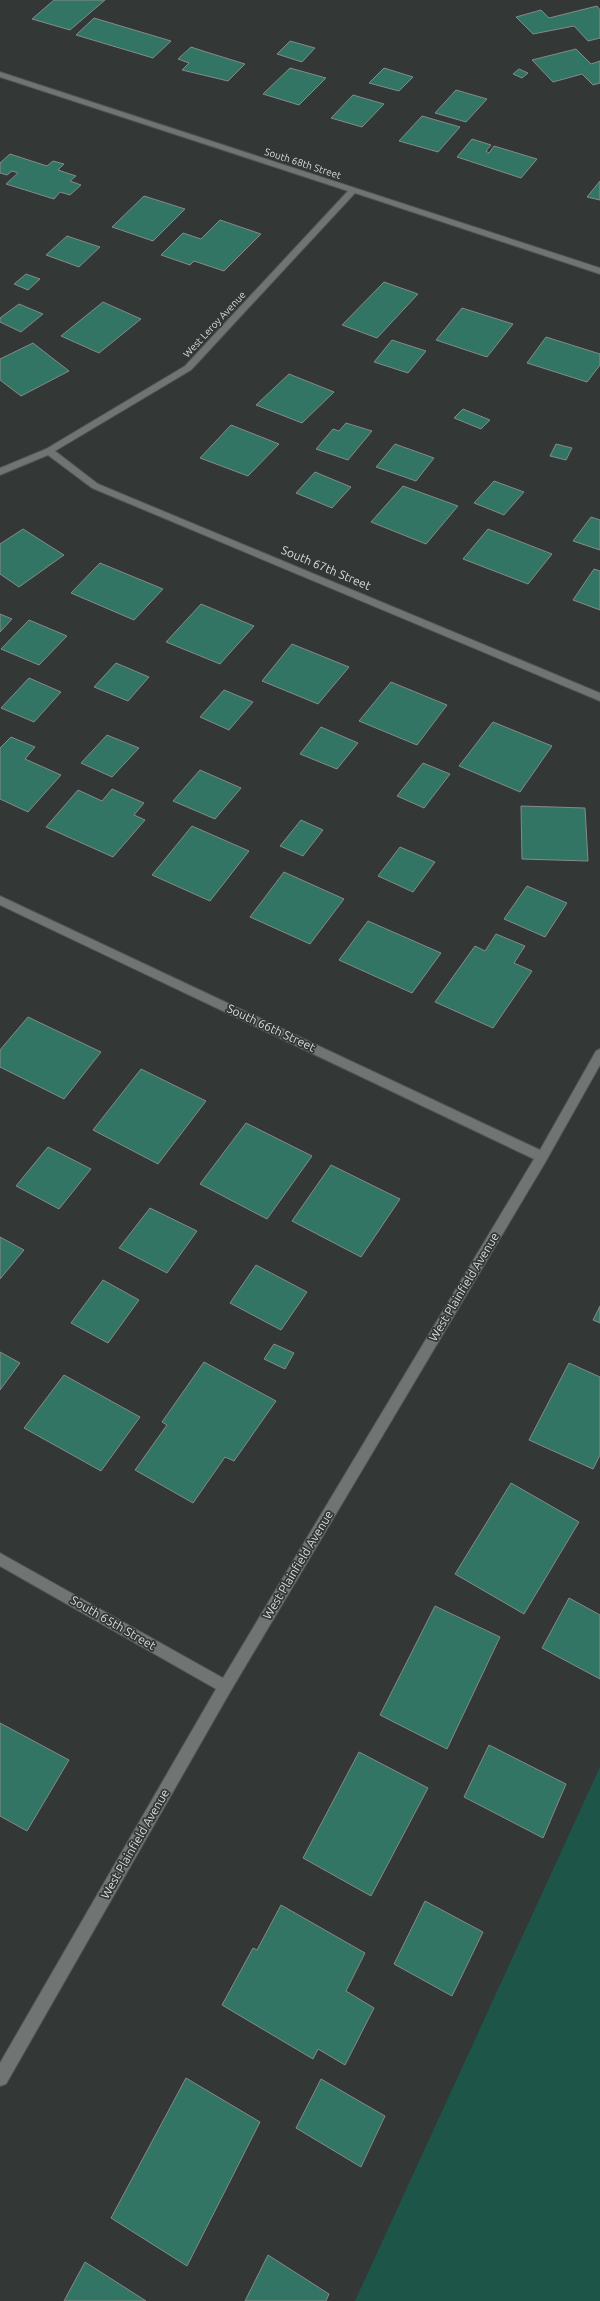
<svg xmlns="http://www.w3.org/2000/svg" width="600" height="2301" font-family="Ubuntu,sans-serif">
  <style>
    .green { fill: #1d5648 }
    .building { fill: #327564; stroke: #868a88 }
    .lines { fill: none; stroke-linecap: round; stroke-linejoin: round }
    .minor-casing { stroke: #505352; stroke-width: 2 }
    .minor { fill: #707473; fill-rule: evenodd }
    .labels { text-anchor: middle; stroke-width: 3.5; stroke-linejoin: round; paint-order: stroke }
    .far-street-label { font-size: 10px; fill: #dadcdc; stroke: #333736 }
    .street-label { font-size: 12px; fill: #dadcdc; stroke: #333736 }
  </style>
  <rect width="100%" height="100%" fill="#333736"/>
  <path class="green" d="M 600,1767 L 600,2301 L 355,2301 Z"/>
  <g class="building">
    <path d="M 54,0 L 105,0 L 70,30 L 32,19 Z"/>
    <path d="M 597,6 L 600,10 L 600,38 L 588,41 L 574,26 L 533,34 L 516,17 L 541,10 L 549,18 Z"/>
    <path d="M 94,18 L 171,41 L 153,58 L 76,35 Z"/>
    <path d="M 290,41 L 315,48 L 302,62 L 277,54 Z"/>
    <path d="M 191,47 L 203,51 L 245,64 L 228,81 L 182,70 L 189,63 L 178,59 Z"/>
    <path d="M 576,49 L 591,64 L 600,61 L 600,83 L 593,85 L 582,74 L 553,82 L 532,60 Z"/>
    <path d="M 290,68 L 326,78 L 299,105 L 263,94 Z"/>
    <path d="M 384,68 L 413,77 L 399,91 L 369,83 Z"/>
    <path d="M 519,69 L 528,73 L 522,78 L 513,74 Z"/>
    <path d="M 456,90 L 487,99 L 466,122 L 435,113 Z"/>
    <path d="M 353,95 L 384,104 L 362,127 L 331,118 Z"/>
    <path d="M 422,116 L 460,127 L 438,152 L 399,141 Z"/>
    <path d="M 472,139 L 491,145 L 486,151 L 489,153 L 494,146 L 537,159 L 521,178 L 457,157 Z"/>
    <path d="M 10,154 L 47,166 L 53,161 L 64,164 L 58,170 L 76,176 L 70,181 L 81,185 L 70,195 L 60,192 L 54,199 L 6,184 L 18,173 L 12,171 L 7,175 L 0,173 L 0,163 Z"/>
    <path d="M 600,181 L 600,200 L 587,197 Z"/>
    <path d="M 144,196 L 185,209 L 153,241 L 112,227 Z"/>
    <path d="M 220,220 L 261,234 L 224,271 L 194,261 L 190,265 L 161,255 L 183,233 L 201,239 Z"/>
    <path d="M 67,236 L 100,247 L 79,267 L 46,255 Z"/>
    <path d="M 26,274 L 40,279 L 28,290 L 14,284 Z"/>
    <path d="M 384,282 L 418,294 L 377,338 L 342,325 Z"/>
    <path d="M 103,302 L 141,319 L 99,353 L 61,336 Z"/>
    <path d="M 19,304 L 43,314 L 21,332 L 0,322 L 0,318 Z"/>
    <path d="M 462,308 L 513,324 L 487,357 L 436,340 Z"/>
    <path d="M 546,337 L 600,354 L 600,365 L 587,382 L 527,363 Z"/>
    <path d="M 392,340 L 426,351 L 408,373 L 374,362 Z"/>
    <path d="M 33,343 L 69,371 L 21,396 L 0,380 L 0,359 Z"/>
    <path d="M 289,374 L 334,392 L 302,423 L 256,405 Z"/>
    <path d="M 463,409 L 490,420 L 481,429 L 454,418 Z"/>
    <path d="M 346,423 L 372,431 L 348,460 L 316,449 L 333,429 L 339,431 Z"/>
    <path d="M 231,425 L 279,444 L 248,476 L 200,458 Z"/>
    <path d="M 395,444 L 434,458 L 416,481 L 376,467 Z"/>
    <path d="M 556,444 L 572,448 L 566,460 L 550,456 Z"/>
    <path d="M 315,472 L 351,487 L 332,508 L 296,493 Z"/>
    <path d="M 494,481 L 524,492 L 504,515 L 474,503 Z"/>
    <path d="M 403,486 L 458,506 L 426,544 L 371,522 Z"/>
    <path d="M 591,517 L 600,520 L 600,550 L 573,541 Z"/>
    <path d="M 23,529 L 64,555 L 19,587 L 0,574 L 0,544 Z"/>
    <path d="M 488,529 L 552,554 L 528,584 L 463,559 Z"/>
    <path d="M 100,563 L 163,589 L 134,620 L 71,593 Z"/>
    <path d="M 594,569 L 600,571 L 600,610 L 573,600 Z"/>
    <path d="M 201,604 L 254,626 L 220,664 L 166,642 Z"/>
    <path d="M 0,614 L 12,619 L 0,632 Z"/>
    <path d="M 29,620 L 67,636 L 39,665 L 1,649 Z"/>
    <path d="M 292,644 L 349,667 L 318,704 L 262,681 Z"/>
    <path d="M 116,663 L 149,677 L 128,701 L 94,687 Z"/>
    <path d="M 29,678 L 61,692 L 34,722 L 1,708 Z"/>
    <path d="M 391,682 L 447,705 L 417,745 L 359,721 Z"/>
    <path d="M 224,690 L 253,702 L 229,730 L 200,717 Z"/>
    <path d="M 493,722 L 552,746 L 520,792 L 459,766 Z"/>
    <path d="M 321,727 L 358,743 L 337,769 L 300,754 Z"/>
    <path d="M 107,735 L 139,748 L 112,777 L 81,763 Z"/>
    <path d="M 11,737 L 35,747 L 25,759 L 61,775 L 28,812 L 0,799 L 0,748 Z"/>
    <path d="M 423,763 L 450,774 L 424,808 L 397,796 Z"/>
    <path d="M 200,770 L 241,788 L 215,819 L 173,801 Z"/>
    <path d="M 112,789 L 144,803 L 134,815 L 145,820 L 113,857 L 46,827 L 78,790 L 102,801 Z"/>
    <path d="M 521,806 L 585,808 L 588,861 L 522,859 Z"/>
    <path d="M 301,820 L 323,830 L 303,856 L 280,846 Z"/>
    <path d="M 192,826 L 249,851 L 210,901 L 152,875 Z"/>
    <path d="M 400,847 L 435,862 L 413,892 L 378,876 Z"/>
    <path d="M 284,872 L 344,899 L 310,944 L 250,917 Z"/>
    <path d="M 527,886 L 567,903 L 545,937 L 504,919 Z"/>
    <path d="M 368,921 L 441,953 L 412,993 L 339,960 Z"/>
    <path d="M 496,934 L 525,946 L 514,963 L 532,971 L 493,1028 L 435,1002 L 475,946 L 485,951 Z"/>
    <path d="M 28,1017 L 101,1052 L 64,1099 L 0,1067 L 0,1050 Z"/>
    <path d="M 141,1069 L 206,1101 L 158,1164 L 93,1130 Z"/>
    <path d="M 246,1123 L 312,1156 L 267,1219 L 200,1184 Z"/>
    <path d="M 48,1147 L 91,1169 L 59,1209 L 16,1186 Z"/>
    <path d="M 331,1165 L 400,1199 L 361,1257 L 292,1221 Z"/>
    <path d="M 150,1208 L 197,1231 L 167,1273 L 119,1248 Z"/>
    <path d="M 0,1237 L 24,1250 L 0,1279 Z"/>
    <path d="M 256,1265 L 307,1292 L 281,1330 L 230,1303 Z"/>
    <path d="M 103,1280 L 139,1300 L 108,1343 L 71,1323 Z"/>
    <path d="M 600,1306 L 600,1323 L 593,1320 Z"/>
    <path d="M 274,1344 L 294,1353 L 285,1369 L 264,1359 Z"/>
    <path d="M 0,1352 L 20,1363 L 0,1390 Z"/>
    <path d="M 204,1362 L 276,1401 L 234,1461 L 225,1457 L 193,1503 L 135,1470 L 167,1425 L 162,1422 Z"/>
    <path d="M 569,1363 L 600,1377 L 600,1455 L 593,1469 L 529,1440 Z"/>
    <path d="M 64,1375 L 140,1417 L 101,1471 L 24,1428 Z"/>
    <path d="M 511,1483 L 579,1522 L 524,1614 L 455,1574 Z"/>
    <path d="M 569,1598 L 600,1615 L 600,1679 L 542,1648 Z"/>
    <path d="M 435,1606 L 500,1637 L 447,1749 L 380,1715 Z"/>
    <path d="M 0,1723 L 69,1760 L 27,1831 L 0,1816 Z"/>
    <path d="M 489,1745 L 566,1784 L 543,1838 L 464,1797 Z"/>
    <path d="M 359,1752 L 428,1788 L 371,1896 L 303,1858 Z"/>
    <path d="M 425,1901 L 483,1932 L 452,1996 L 394,1964 Z"/>
    <path d="M 281,1905 L 365,1953 L 346,1991 L 374,2008 L 345,2065 L 318,2049 L 313,2059 L 222,2005 L 253,1948 L 257,1950 Z"/>
    <path d="M 186,2078 L 260,2122 L 187,2266 L 111,2218 Z"/>
    <path d="M 321,2079 L 385,2116 L 361,2167 L 296,2128 Z"/>
    <path d="M 268,2255 L 329,2294 L 326,2301 L 245,2301 Z"/>
    <path d="M 85,2262 L 146,2301 L 64,2301 Z"/>
  </g>
  <g class="lines">
    <g class="minor-casing">
      <g id="minor">
        <path d="M 0,72 L 600,268 L 600,274 L 355,193 L 191,370 L 55,451 L 98,484 L 600,693 L 600,701 L 92,488 L 48,455 L 0,475 L 0,468 L 46,449 L 185,366 L 348,191 L 0,77 Z"/>
        <path d="M 0,896 L 540,1150 L 596,1051 L 600,1049 L 600,1065 L 546,1161 L 230,1692 L 6,2084 L 0,2086 L 0,2063 L 216,1689 L 0,1566 L 0,1553 L 223,1678 L 534,1159 L 0,905 Z"/>
      </g>
    </g>
    <use href="#minor" class="minor"/>
  </g>
  <g class="labels">
    <g class="far-street-label">
      <text transform="translate(303 163) rotate(18)" y="4">South 68th Street</text>
      <text transform="translate(214 324) rotate(-47)" y="4">West Leroy Avenue</text>
    </g>
    <g class="street-label">
      <text transform="translate(326 568) rotate(23)" y="4">South 67th Street</text>
      <text transform="translate(271 1028) rotate(25)" y="4">South 66th Street</text>
      <text transform="translate(464 1287) rotate(-59)" y="4">West Plainfield Avenue</text>
      <text transform="translate(298 1565) rotate(-59)" y="4">West Plainfield Avenue</text>
      <text transform="translate(113 1623) rotate(30)" y="4">South 65th Street</text>
      <text transform="translate(135 1844) rotate(-60)" y="4">West Plainfield Avenue</text>
    </g>
  </g>
</svg>
